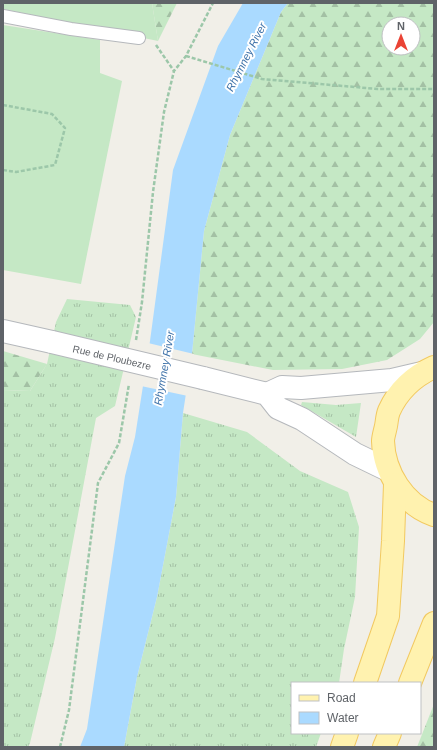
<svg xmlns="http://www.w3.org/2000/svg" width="437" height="750" font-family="Arial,sans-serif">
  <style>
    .grass { fill: url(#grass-tufts) }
    .forest { fill: url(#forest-firs); fill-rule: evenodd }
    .garden { fill: #c5e8c5 }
    .water { fill: #aadaff }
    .pier { fill: #f1efe8 }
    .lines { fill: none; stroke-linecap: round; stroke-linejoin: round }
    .service-casing { stroke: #b5b8bc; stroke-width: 14 }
    .tertiary-casing { stroke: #b5b8bc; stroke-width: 24 }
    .primary-casing { stroke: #f2c960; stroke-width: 24 }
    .path { stroke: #9cc7a9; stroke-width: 2.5; stroke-dasharray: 4 2; stroke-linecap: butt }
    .service { stroke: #fff; stroke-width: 12 }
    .tertiary { stroke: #fff; stroke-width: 22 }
    .primary { stroke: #fff2af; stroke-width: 22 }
    .tertiary-bridge-casing { stroke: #b5b8bc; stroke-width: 24; stroke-linecap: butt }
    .tertiary-bridge { stroke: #fff; stroke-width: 22 }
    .labels { text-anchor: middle; stroke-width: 4; stroke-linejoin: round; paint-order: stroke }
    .street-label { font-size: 10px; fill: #5f6368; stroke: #fff }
    .water-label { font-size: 11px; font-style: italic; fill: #4174aa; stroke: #fff }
  </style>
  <defs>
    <pattern id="grass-tufts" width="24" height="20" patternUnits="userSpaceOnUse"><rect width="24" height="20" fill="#c5e8c5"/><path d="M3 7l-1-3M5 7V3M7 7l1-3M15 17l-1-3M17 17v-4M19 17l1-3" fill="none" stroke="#a3c0a4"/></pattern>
    <pattern id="forest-firs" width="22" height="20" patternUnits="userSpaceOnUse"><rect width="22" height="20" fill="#c5e8c5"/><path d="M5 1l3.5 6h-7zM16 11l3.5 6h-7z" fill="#a3c0a4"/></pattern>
  </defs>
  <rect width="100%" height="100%" fill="#f1efe8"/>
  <g class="grass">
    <path d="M 67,299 L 130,305 L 136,317 L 115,406 L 96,418 L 55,638 L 30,743 L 28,747 L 3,747 L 3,390 L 30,391 L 47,364 L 56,322 Z"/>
    <path d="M 302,402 L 336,405 L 361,403 L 356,437 L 301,405 Z"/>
    <path d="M 183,413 L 247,432 L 300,471 L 348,492 L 359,527 L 355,597 L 344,649 L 339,683 L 292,683 L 292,733 L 321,733 L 316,747 L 124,747 L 137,677 L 157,597 L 176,497 Z"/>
  </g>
  <g class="forest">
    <path d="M 152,3 L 177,3 L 158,41 Z"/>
    <path d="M 288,3 L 434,3 L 434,322 L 420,339 L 387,360 L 342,369 L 273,370 L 192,354 L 204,231 L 230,135 L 281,12 ZM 389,24 L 413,24 L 413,48 L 389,48 Z"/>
    <path d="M 3,351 L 47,364 L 30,391 L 3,390 Z"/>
    <path d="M 434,704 L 434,747 L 417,747 Z"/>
  </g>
  <g class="garden">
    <path d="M 3,3 L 152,3 L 158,41 L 3,9 Z"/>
    <path d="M 3,25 L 100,40 L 100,73 L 122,81 L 81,284 L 3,270 Z"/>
  </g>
  <path class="water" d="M 243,3 L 288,3 L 281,12 L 230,135 L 204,231 L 192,354 L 183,413 L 176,497 L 157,597 L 137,677 L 124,747 L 80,747 L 87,729 L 125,476 L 135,437 L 150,341 L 173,170 L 218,46 Z"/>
  <path class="pier" d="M 148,343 L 194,354 L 188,396 L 141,386 Z"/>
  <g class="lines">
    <g class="service-casing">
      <path id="service" d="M 3,16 L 71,29 L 139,38"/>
    </g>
    <g class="tertiary-casing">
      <g id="tertiary">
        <path d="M 3,331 L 52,342"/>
        <path d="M 203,378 L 267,394 L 278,408 L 302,419 L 355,454 L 388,470"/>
        <path d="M 267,394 L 282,387 L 301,388 L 392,380 L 422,373"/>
      </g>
    </g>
    <g class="primary-casing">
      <g id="primary">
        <path d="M 434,367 C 414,376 398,391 389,411 C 387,416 387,421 386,426 C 385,431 383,437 383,441 C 384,472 404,505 434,515"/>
        <path d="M 365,683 L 388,616 L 393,541 L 395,484"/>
        <path d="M 410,683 L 434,623"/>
        <path d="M 342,747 L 347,733"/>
        <path d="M 384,747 L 390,733"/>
      </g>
    </g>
    <g class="path">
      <path d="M 156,45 L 174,71"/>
      <path d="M 186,56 L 262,79 L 378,89 L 434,89"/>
      <path d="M 3,105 L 52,114 L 65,128 L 55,165 L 16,172 L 3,170"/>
      <path d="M 136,340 L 142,302 L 153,192 L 164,112 L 174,71 L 186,56 L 213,3"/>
      <path d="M 60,747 L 69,710 L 98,483 L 119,443 L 129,384"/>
    </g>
    <use href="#service" class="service"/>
    <use href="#tertiary" class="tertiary"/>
    <use href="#primary" class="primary"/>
    <g class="tertiary-bridge-casing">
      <path id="tertiary-bridge" d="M 52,342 L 203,378"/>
    </g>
    <use href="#tertiary-bridge" class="tertiary-bridge"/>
  </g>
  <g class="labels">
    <g class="street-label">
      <text transform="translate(112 357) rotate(13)" y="4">Rue de Ploubezre</text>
    </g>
    <g class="water-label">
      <text transform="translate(246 57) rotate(-63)" y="4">Rhymney River</text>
      <text transform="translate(164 368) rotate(-80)" y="4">Rhymney River</text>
    </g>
  </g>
  <rect width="437" height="750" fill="none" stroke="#5f6368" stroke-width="8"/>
  <rect x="291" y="682" width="130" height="52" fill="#ffffff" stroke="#bfc1c3"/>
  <rect x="299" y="695" width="20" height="6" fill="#fff2af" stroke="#bfc1c3"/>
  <text x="327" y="702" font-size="12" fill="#5f6368">Road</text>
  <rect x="299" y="712" width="20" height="12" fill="#aadaff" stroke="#bfc1c3"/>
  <text x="327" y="722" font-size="12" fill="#5f6368">Water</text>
  <g transform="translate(401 36)"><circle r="19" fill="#ffffff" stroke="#bfc1c3"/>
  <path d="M0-3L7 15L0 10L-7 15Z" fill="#ea4335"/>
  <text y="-6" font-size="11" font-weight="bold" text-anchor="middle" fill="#5f6368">N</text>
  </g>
</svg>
